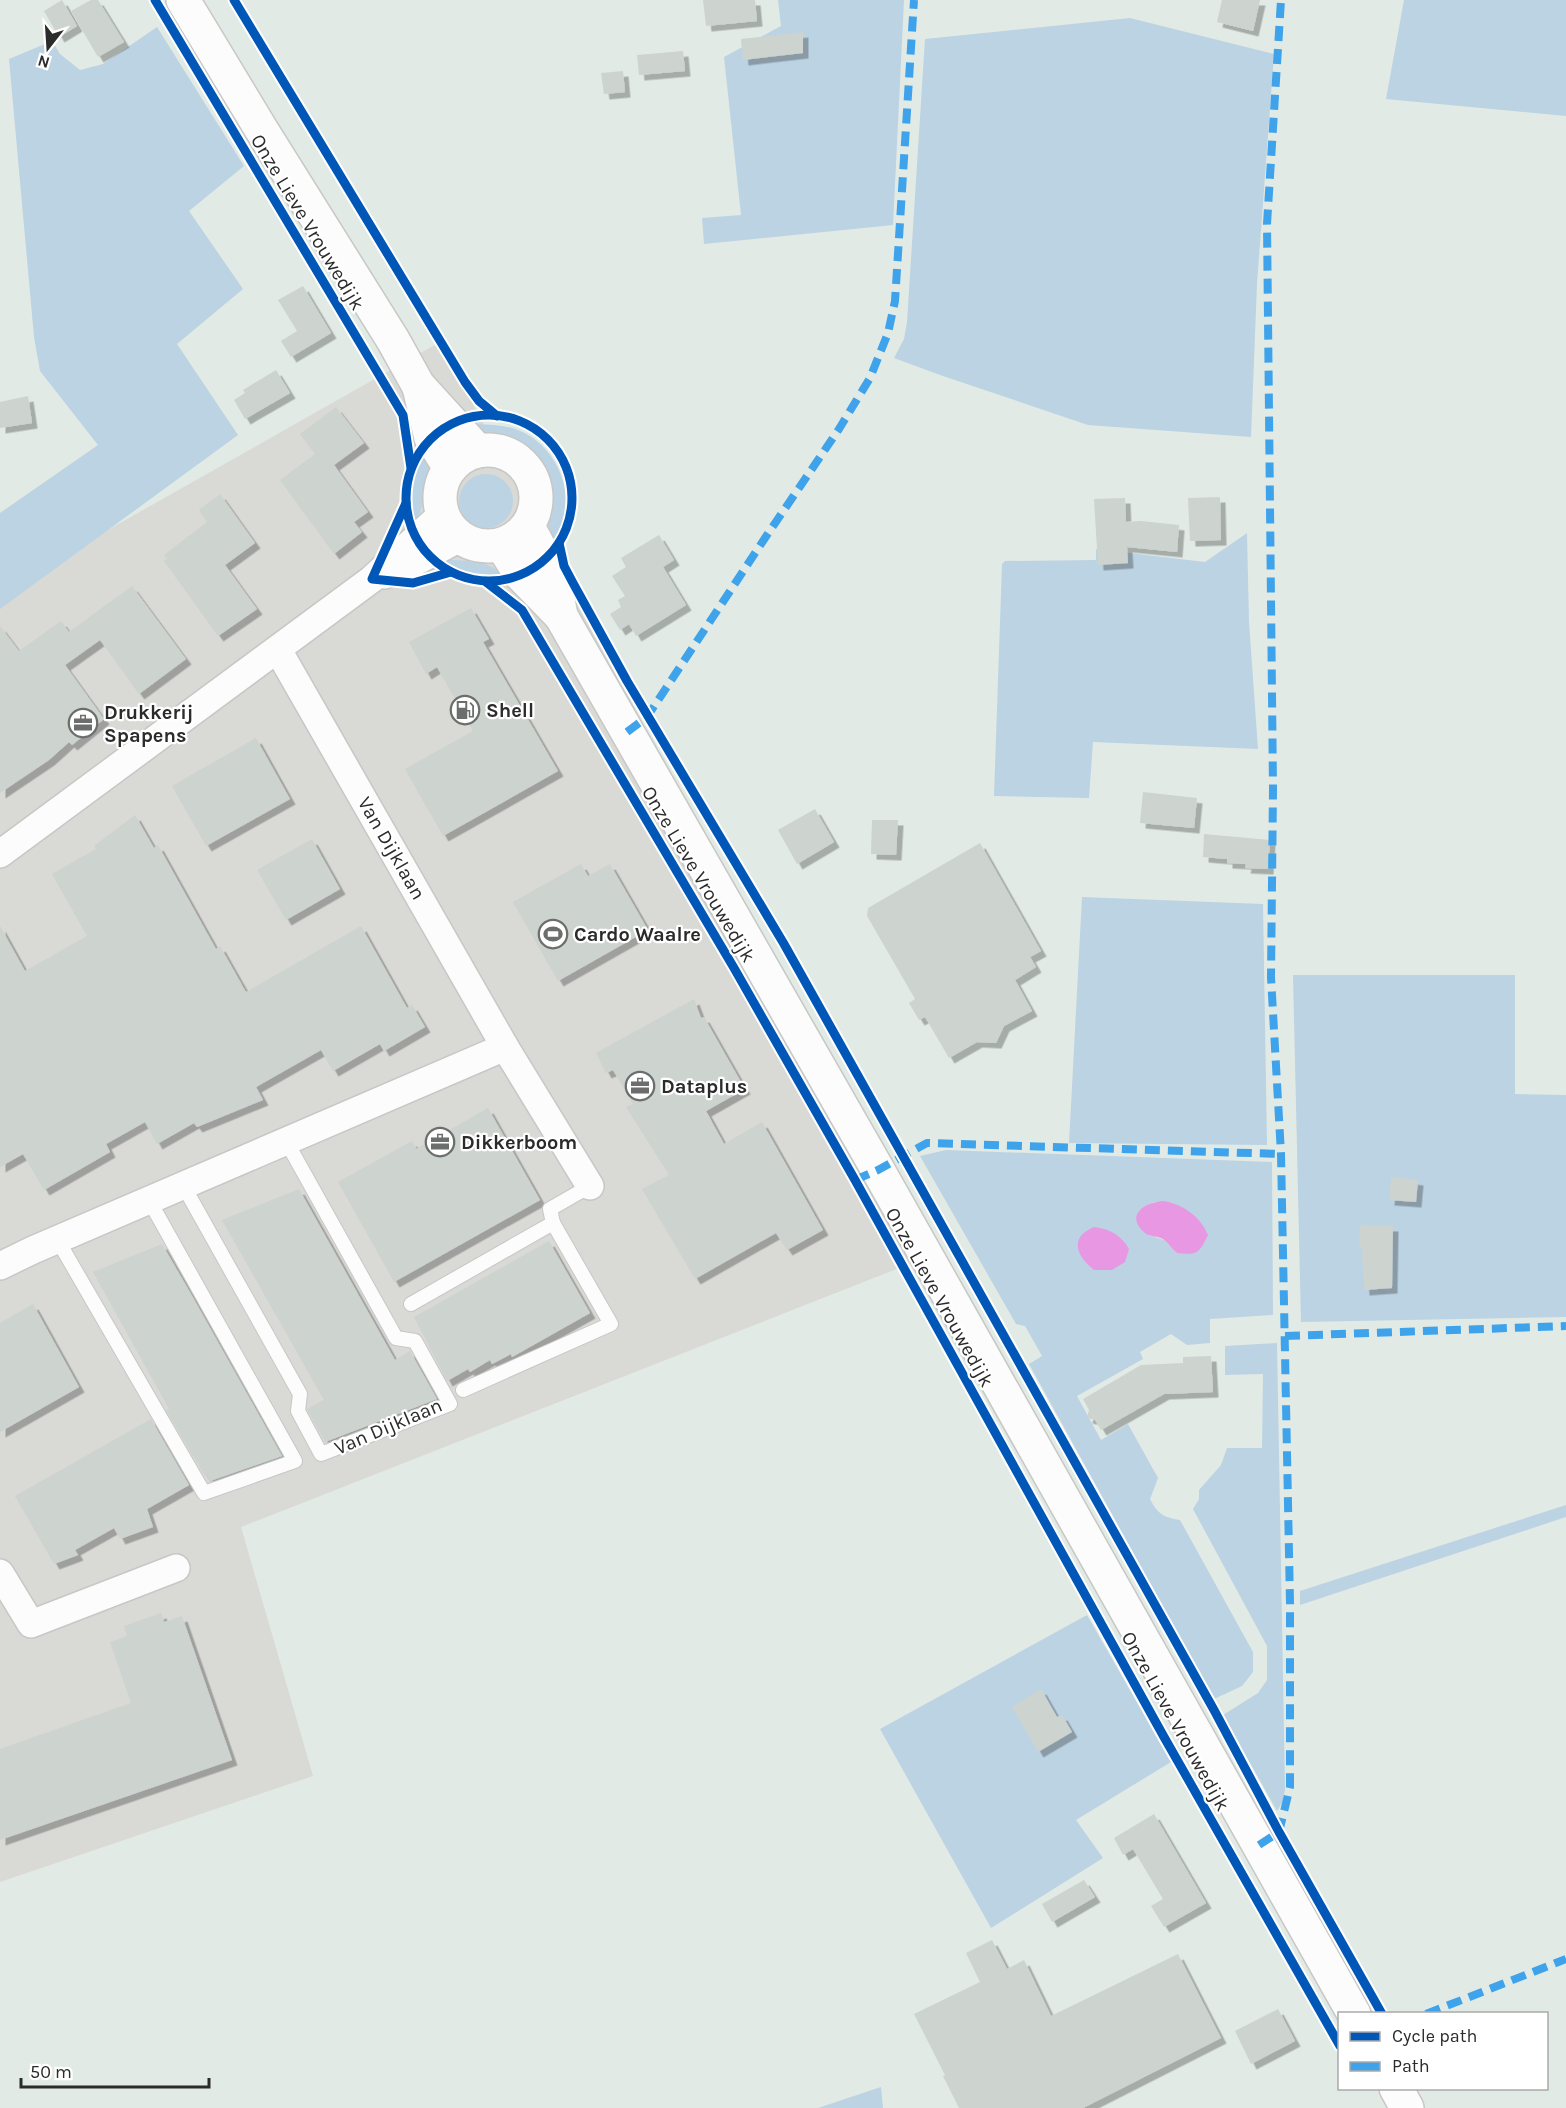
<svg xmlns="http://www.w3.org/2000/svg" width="1566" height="2108" font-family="Karla,sans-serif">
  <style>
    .industrial { fill: #d9d9d6 }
    .green { fill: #bcd3e3; fill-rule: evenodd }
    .water { fill: #e898e3 }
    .building { fill: #cdd3cf; filter: url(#shadow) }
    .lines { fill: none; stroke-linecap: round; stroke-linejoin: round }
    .lane-casing { stroke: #c7c7c6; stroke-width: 16 }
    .street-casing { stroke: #c7c7c6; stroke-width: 30 }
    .secondary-casing { stroke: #c7c7c6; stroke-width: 36 }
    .lane { stroke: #fbfcfb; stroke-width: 14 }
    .street { stroke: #fbfcfb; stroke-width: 27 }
    .secondary { stroke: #fbfcfb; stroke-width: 33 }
    .quiet { stroke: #3ea3eb; stroke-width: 8; stroke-dasharray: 15 8; stroke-linecap: butt }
    .cycleway-casing { stroke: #fff; stroke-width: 13 }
    .cycleway { stroke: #0057b8; stroke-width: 9 }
    .labels { text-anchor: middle; stroke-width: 4.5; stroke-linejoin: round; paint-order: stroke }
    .street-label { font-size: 20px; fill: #2b2b2b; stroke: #fff }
    .poi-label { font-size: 20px; font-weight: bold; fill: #2b2b2b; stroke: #fff; text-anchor: start }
  </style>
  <defs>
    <filter id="shadow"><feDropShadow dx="5.5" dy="5.5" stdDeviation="0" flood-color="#0004"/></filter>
  </defs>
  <rect width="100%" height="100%" fill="#e2eae5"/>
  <path class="industrial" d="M 440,342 L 927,1257 L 241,1527 L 313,1776 L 0,1882 L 0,591 Z"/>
  <g class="green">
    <path d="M 778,0 L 904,0 L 893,225 L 704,244 L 702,218 L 741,215 L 724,57 L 781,26 Z"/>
    <path d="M 1404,0 L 1566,0 L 1566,116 L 1386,99 Z"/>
    <path d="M 1130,18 L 1274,54 L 1257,284 L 1251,437 L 1088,425 L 940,375 L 894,358 L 904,339 L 907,322 L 925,39 Z"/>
    <path d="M 157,27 L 244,166 L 189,211 L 243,289 L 177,344 L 238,435 L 0,609 L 0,513 L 98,445 L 40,371 L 34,337 L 9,59 L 52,41 L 60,54 L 80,70 L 103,64 Z"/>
    <path d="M 477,424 C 490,425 506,425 518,430 C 550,442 571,480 565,513 C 562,528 554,539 547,551 L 543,529 L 548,506 L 548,485 L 539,468 L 520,453 L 500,441 L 484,437 L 468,426 Z"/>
    <path d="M 428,452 L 431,473 L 416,526 C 401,505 411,468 428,452 Z"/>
    <circle cx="486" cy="501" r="27"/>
    <path d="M 1247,533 L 1249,622 L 1258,749 L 1093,742 L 1089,798 L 994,796 L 1002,564 L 1005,561 L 1096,560 L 1096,549 L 1205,562 Z"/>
    <path d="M 447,560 C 465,560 494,561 505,578 C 478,581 464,578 440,564 L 441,562 Z"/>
    <path d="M 1082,897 L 1263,904 L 1267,1145 L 1069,1143 Z"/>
    <path d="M 1293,975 L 1515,975 L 1515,1094 L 1566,1095 L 1566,1317 L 1301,1322 Z"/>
    <path d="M 946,1150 L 1272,1162 L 1273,1315 L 1210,1319 L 1210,1343 L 1187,1345 L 1171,1334 L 1140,1352 L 1143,1359 L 1077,1396 L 1101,1440 L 1128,1424 L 1158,1478 L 1150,1499 C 1157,1513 1164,1518 1180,1520 L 1253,1652 L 1253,1672 L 1242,1686 L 1214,1699 L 1029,1364 L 1042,1356 L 1025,1326 L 1016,1324 L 920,1156 ZM 1153,1202 L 1173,1203 L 1177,1253 L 1164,1240 L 1148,1235 Z"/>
    <path d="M 1277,1343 L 1285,1789 L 1283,1801 L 1277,1811 L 1223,1715 L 1258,1693 L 1267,1680 L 1267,1646 L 1193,1509 L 1199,1499 L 1199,1490 L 1221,1465 L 1227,1448 L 1262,1448 L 1263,1374 L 1225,1375 L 1225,1346 Z"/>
    <path d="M 1566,1505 L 1566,1517 L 1300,1605 L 1300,1591 Z"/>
    <path d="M 1087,1615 L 1171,1762 L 1076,1820 L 1103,1858 L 991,1928 L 880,1729 Z"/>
    <path d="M 881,2087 L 883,2108 L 818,2108 Z"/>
  </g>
  <g class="water">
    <path d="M 1164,1201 C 1184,1205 1200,1216 1208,1235 C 1199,1254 1197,1255 1177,1253 C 1172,1249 1168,1243 1163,1239 C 1157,1236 1150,1237 1145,1233 C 1124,1215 1145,1202 1164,1201 Z"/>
    <path d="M 1094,1227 C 1110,1229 1121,1235 1129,1249 L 1125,1262 L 1112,1270 L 1094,1270 C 1076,1256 1069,1237 1094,1227 Z"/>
  </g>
  <g class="building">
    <path d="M 62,0 L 77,26 L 59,37 L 44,11 Z"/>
    <path d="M 91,0 L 98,0 L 124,42 L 98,57 L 71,11 Z"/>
    <path d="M 703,0 L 755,0 L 757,21 L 706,26 Z"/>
    <path d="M 1222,0 L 1260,0 L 1253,31 L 1217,22 Z"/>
    <path d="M 803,32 L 803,53 L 743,60 L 741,39 Z"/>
    <path d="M 683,51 L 685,71 L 639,75 L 637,55 Z"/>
    <path d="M 623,71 L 625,92 L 604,94 L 601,73 Z"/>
    <path d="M 303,286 L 331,333 L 291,357 L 281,341 L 297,331 L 278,300 Z"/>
    <path d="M 276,370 L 290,393 L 245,419 L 234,400 L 245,393 L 243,390 Z"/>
    <path d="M 28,396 L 32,423 L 0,428 L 0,402 Z"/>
    <path d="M 336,407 L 364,443 L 334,465 L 368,512 L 354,522 L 362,532 L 334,554 L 280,480 L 315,454 L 300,434 Z"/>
    <path d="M 220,494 L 255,543 L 225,565 L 257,609 L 218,636 L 164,561 L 167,559 L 164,555 L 207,522 L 199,510 Z"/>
    <path d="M 1220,497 L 1221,540 L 1190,541 L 1188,498 Z"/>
    <path d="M 1125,498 L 1126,522 L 1141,521 L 1179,525 L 1177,552 L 1127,547 L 1128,563 L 1098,565 L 1094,499 Z"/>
    <path d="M 659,535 L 674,560 L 663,567 L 686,605 L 636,636 L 629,624 L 620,630 L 610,614 L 621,607 L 618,600 L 625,596 L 612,576 L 626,567 L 621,558 Z"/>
    <path d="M 132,586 L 186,659 L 139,694 L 100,640 L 65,665 L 104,719 L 72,745 L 69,742 L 49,760 L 0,793 L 0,626 L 19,651 L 61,621 L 69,632 Z"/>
    <path d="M 471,608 L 489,639 L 483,642 L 558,771 L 443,836 L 405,769 L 473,731 L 437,667 L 426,674 L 409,642 Z"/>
    <path d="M 256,738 L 290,799 L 206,846 L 172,786 Z"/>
    <path d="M 1143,792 L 1197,798 L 1194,828 L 1140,823 Z"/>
    <path d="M 815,809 L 834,842 L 797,864 L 778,830 Z"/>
    <path d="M 135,815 L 154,848 L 158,845 L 216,949 L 220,946 L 246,992 L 361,926 L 407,1008 L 412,1005 L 425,1027 L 384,1051 L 380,1044 L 333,1071 L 321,1050 L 256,1087 L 263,1100 L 197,1127 L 194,1123 L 157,1144 L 145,1122 L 106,1144 L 110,1152 L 44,1190 L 23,1154 L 0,1167 L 0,926 L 25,971 L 87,936 L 52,874 L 96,849 L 94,846 Z"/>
    <path d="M 872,820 L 898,820 L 896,855 L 871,854 Z"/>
    <path d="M 1204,834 L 1270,840 L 1268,869 L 1245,868 L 1246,864 L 1227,863 L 1227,859 L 1203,857 Z"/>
    <path d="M 312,839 L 340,889 L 286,920 L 257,870 Z"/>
    <path d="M 980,843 L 1041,951 L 1030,957 L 1036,967 L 1015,980 L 1032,1011 L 1004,1026 L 996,1043 L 977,1042 L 949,1058 L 925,1017 L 919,1020 L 909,1003 L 915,999 L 867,916 L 868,908 Z"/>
    <path d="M 581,864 L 588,876 L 610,864 L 648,930 L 558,981 L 513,902 Z"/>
    <path d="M 694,999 L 701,1018 L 704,1017 L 745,1089 L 706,1111 L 724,1144 L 762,1122 L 823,1230 L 787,1250 L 776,1233 L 695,1279 L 642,1189 L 669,1175 L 626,1107 L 633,1104 L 613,1070 L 606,1073 L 596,1053 Z"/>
    <path d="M 488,1108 L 540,1200 L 394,1282 L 338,1182 L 412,1141 L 416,1149 Z"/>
    <path d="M 1391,1177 L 1418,1180 L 1416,1202 L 1389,1200 Z"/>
    <path d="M 299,1189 L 395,1360 L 410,1351 L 437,1399 L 325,1442 L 307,1409 L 324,1400 L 222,1220 Z"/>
    <path d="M 1360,1225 L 1393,1226 L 1392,1288 L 1364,1290 L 1362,1248 L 1359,1248 Z"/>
    <path d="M 549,1241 L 590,1313 L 512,1357 L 511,1354 L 492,1364 L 490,1360 L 470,1372 L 468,1369 L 447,1381 L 414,1317 Z"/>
    <path d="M 162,1244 L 191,1294 L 282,1456 L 210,1481 L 207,1475 L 205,1476 L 166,1410 L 169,1409 L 93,1272 Z"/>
    <path d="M 33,1304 L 79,1387 L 0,1432 L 0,1323 Z"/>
    <path d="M 1211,1356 L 1213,1392 L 1164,1394 L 1101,1430 L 1095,1420 L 1087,1418 L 1089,1410 L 1083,1399 L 1141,1365 L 1183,1363 L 1183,1357 Z"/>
    <path d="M 151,1419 L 189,1485 L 147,1509 L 153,1527 L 120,1539 L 114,1528 L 75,1550 L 78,1555 L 54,1564 L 15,1496 Z"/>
    <path d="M 161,1613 L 164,1622 L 182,1616 L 232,1760 L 0,1840 L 0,1749 L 131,1703 L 110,1642 L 127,1636 L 124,1626 Z"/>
    <path d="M 1041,1689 L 1057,1717 L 1062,1715 L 1072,1732 L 1038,1752 L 1012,1707 Z"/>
    <path d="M 1154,1814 L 1206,1903 L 1164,1927 L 1151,1906 L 1163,1899 L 1133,1849 L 1123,1855 L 1114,1838 Z"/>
    <path d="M 1084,1880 L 1095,1897 L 1052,1922 L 1042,1904 Z"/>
    <path d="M 992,1940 L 1007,1969 L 1024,1960 L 1051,2016 L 1178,1954 L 1221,2038 L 1083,2108 L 959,2108 L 943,2076 L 945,2075 L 914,2014 L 980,1982 L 966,1953 Z"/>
    <path d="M 1278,2009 L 1295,2041 L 1251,2064 L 1235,2031 Z"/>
  </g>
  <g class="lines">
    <g class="lane-casing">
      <g id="lane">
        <path d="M 183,1185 L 300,1394 L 298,1411 L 321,1454 L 450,1404 L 415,1341 L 396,1338 L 286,1141"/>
        <path d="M 57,1239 L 204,1493 L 295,1461 L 149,1200"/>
        <path d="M 411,1304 L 553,1223"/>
        <path d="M 463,1390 L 611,1324 L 553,1223 L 550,1209 L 590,1186"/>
      </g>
    </g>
    <g class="street-casing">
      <g id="street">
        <path d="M 384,575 L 401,570 L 460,538"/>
        <path d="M 278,650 L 505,1047 L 590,1186"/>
        <path d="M 0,854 L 372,579 L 442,514"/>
        <path d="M 0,1266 L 33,1250 L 505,1047"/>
        <path d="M 0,1573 L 31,1624 L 176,1568"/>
      </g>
    </g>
    <g class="secondary-casing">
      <g id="secondary">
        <path d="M 183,0 L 261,129 L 393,340 L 418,385 L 478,451"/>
        <path d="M 419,387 L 431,438 L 450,468"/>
        <circle cx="488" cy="498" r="48"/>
        <path d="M 528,527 C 547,560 555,578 561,616"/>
        <path d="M 502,545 L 520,574 L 561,616 L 878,1170 L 1354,2014"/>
        <path d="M 1396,2088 L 1407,2108"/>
      </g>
    </g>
    <use href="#lane" class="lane"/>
    <use href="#street" class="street"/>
    <use href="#secondary" class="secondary"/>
    <g class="quiet">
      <path d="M 627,732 L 647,717 L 765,538 L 839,429 L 870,378 L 888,333 L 895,301 L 914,0"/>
      <path d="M 855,1180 L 878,1170 L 927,1143 L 1281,1154"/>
      <path d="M 1285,1336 L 1566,1326"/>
      <path d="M 1259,1845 L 1279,1832 L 1290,1787 L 1290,1603 L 1281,1154 L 1271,977 L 1273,789 L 1267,224 L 1281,0"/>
      <path d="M 1426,2014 L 1566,1959"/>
    </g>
    <g class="cycleway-casing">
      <g id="cycleway">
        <path d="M 155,0 L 403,415 L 411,468"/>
        <path d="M 234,0 L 465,382 L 479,401 L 497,416"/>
        <circle cx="489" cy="498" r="83"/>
        <path d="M 406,503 L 372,579 L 413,583 L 451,572"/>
        <path d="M 559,543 L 564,566 L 573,583 L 627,681 L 784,944 L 1214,1710 L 1279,1832 L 1382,2014"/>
        <path d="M 486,582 L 522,610 L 734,968 L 855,1180 L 1164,1737 L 1340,2046"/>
      </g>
    </g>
    <use href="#cycleway" class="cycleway"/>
  </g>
  <defs>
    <g id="fuel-ring" transform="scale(1.5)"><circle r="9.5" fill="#fff" stroke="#6b6e6c" stroke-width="1.5"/><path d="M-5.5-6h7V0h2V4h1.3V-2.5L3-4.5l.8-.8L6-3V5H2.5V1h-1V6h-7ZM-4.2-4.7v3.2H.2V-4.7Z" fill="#6b6e6c"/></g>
    <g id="office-ring" transform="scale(1.5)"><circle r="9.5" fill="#fff" stroke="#6b6e6c" stroke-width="1.5"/><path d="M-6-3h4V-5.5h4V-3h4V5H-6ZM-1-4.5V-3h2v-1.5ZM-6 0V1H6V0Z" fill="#6b6e6c"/></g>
    <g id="stadium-ring" transform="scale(1.5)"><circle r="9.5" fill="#fff" stroke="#6b6e6c" stroke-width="1.5"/><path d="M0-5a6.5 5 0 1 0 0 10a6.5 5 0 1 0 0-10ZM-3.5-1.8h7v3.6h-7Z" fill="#6b6e6c"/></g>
  </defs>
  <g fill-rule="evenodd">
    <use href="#fuel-ring" x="465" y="710"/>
    <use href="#office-ring" x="83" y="723"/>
    <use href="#stadium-ring" x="553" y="934"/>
    <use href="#office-ring" x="640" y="1086"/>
    <use href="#office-ring" x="440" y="1142"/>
  </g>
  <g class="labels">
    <g class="street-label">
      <text transform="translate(308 222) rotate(59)" y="7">Onze Lieve Vrouwedijk</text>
      <text transform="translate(392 848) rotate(60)" y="7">Van Dijklaan</text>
      <text transform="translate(699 874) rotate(59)" y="7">Onze Lieve Vrouwedijk</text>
      <text transform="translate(940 1297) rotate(61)" y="7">Onze Lieve Vrouwedijk</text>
      <text transform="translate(388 1426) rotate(-23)" y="7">Van Dijklaan</text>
      <text transform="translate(1176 1721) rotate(61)" y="7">Onze Lieve Vrouwedijk</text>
    </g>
    <g class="poi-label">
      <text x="486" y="717">Shell</text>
      <text x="104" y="719">Drukkerij<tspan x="104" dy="23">Spapens</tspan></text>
      <text x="574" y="941">Cardo Waalre</text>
      <text x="661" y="1093">Dataplus</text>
      <text x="461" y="1149">Dikkerboom</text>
    </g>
  </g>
  <rect x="1338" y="2012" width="210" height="78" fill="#ffffff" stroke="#aaaaaa" stroke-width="1.5"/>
  <rect x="1350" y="2032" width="30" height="9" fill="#0057b8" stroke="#aaaaaa" stroke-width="1.5"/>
  <text x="1392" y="2042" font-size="18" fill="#2b2b2b">Cycle path</text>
  <rect x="1350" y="2062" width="30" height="9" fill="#3ea3eb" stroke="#aaaaaa" stroke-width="1.5"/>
  <text x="1392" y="2072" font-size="18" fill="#2b2b2b">Path</text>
  <g transform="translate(48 48) rotate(197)" stroke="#ffffff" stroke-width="4.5" paint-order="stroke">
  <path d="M0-4.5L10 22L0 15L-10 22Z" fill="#2b2b2b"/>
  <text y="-9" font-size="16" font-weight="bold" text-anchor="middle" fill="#2b2b2b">N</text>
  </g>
  <path d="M21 2078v9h188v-9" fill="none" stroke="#2b2b2b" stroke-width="3"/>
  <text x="30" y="2078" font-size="18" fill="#2b2b2b" stroke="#ffffff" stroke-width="4.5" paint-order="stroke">50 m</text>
</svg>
